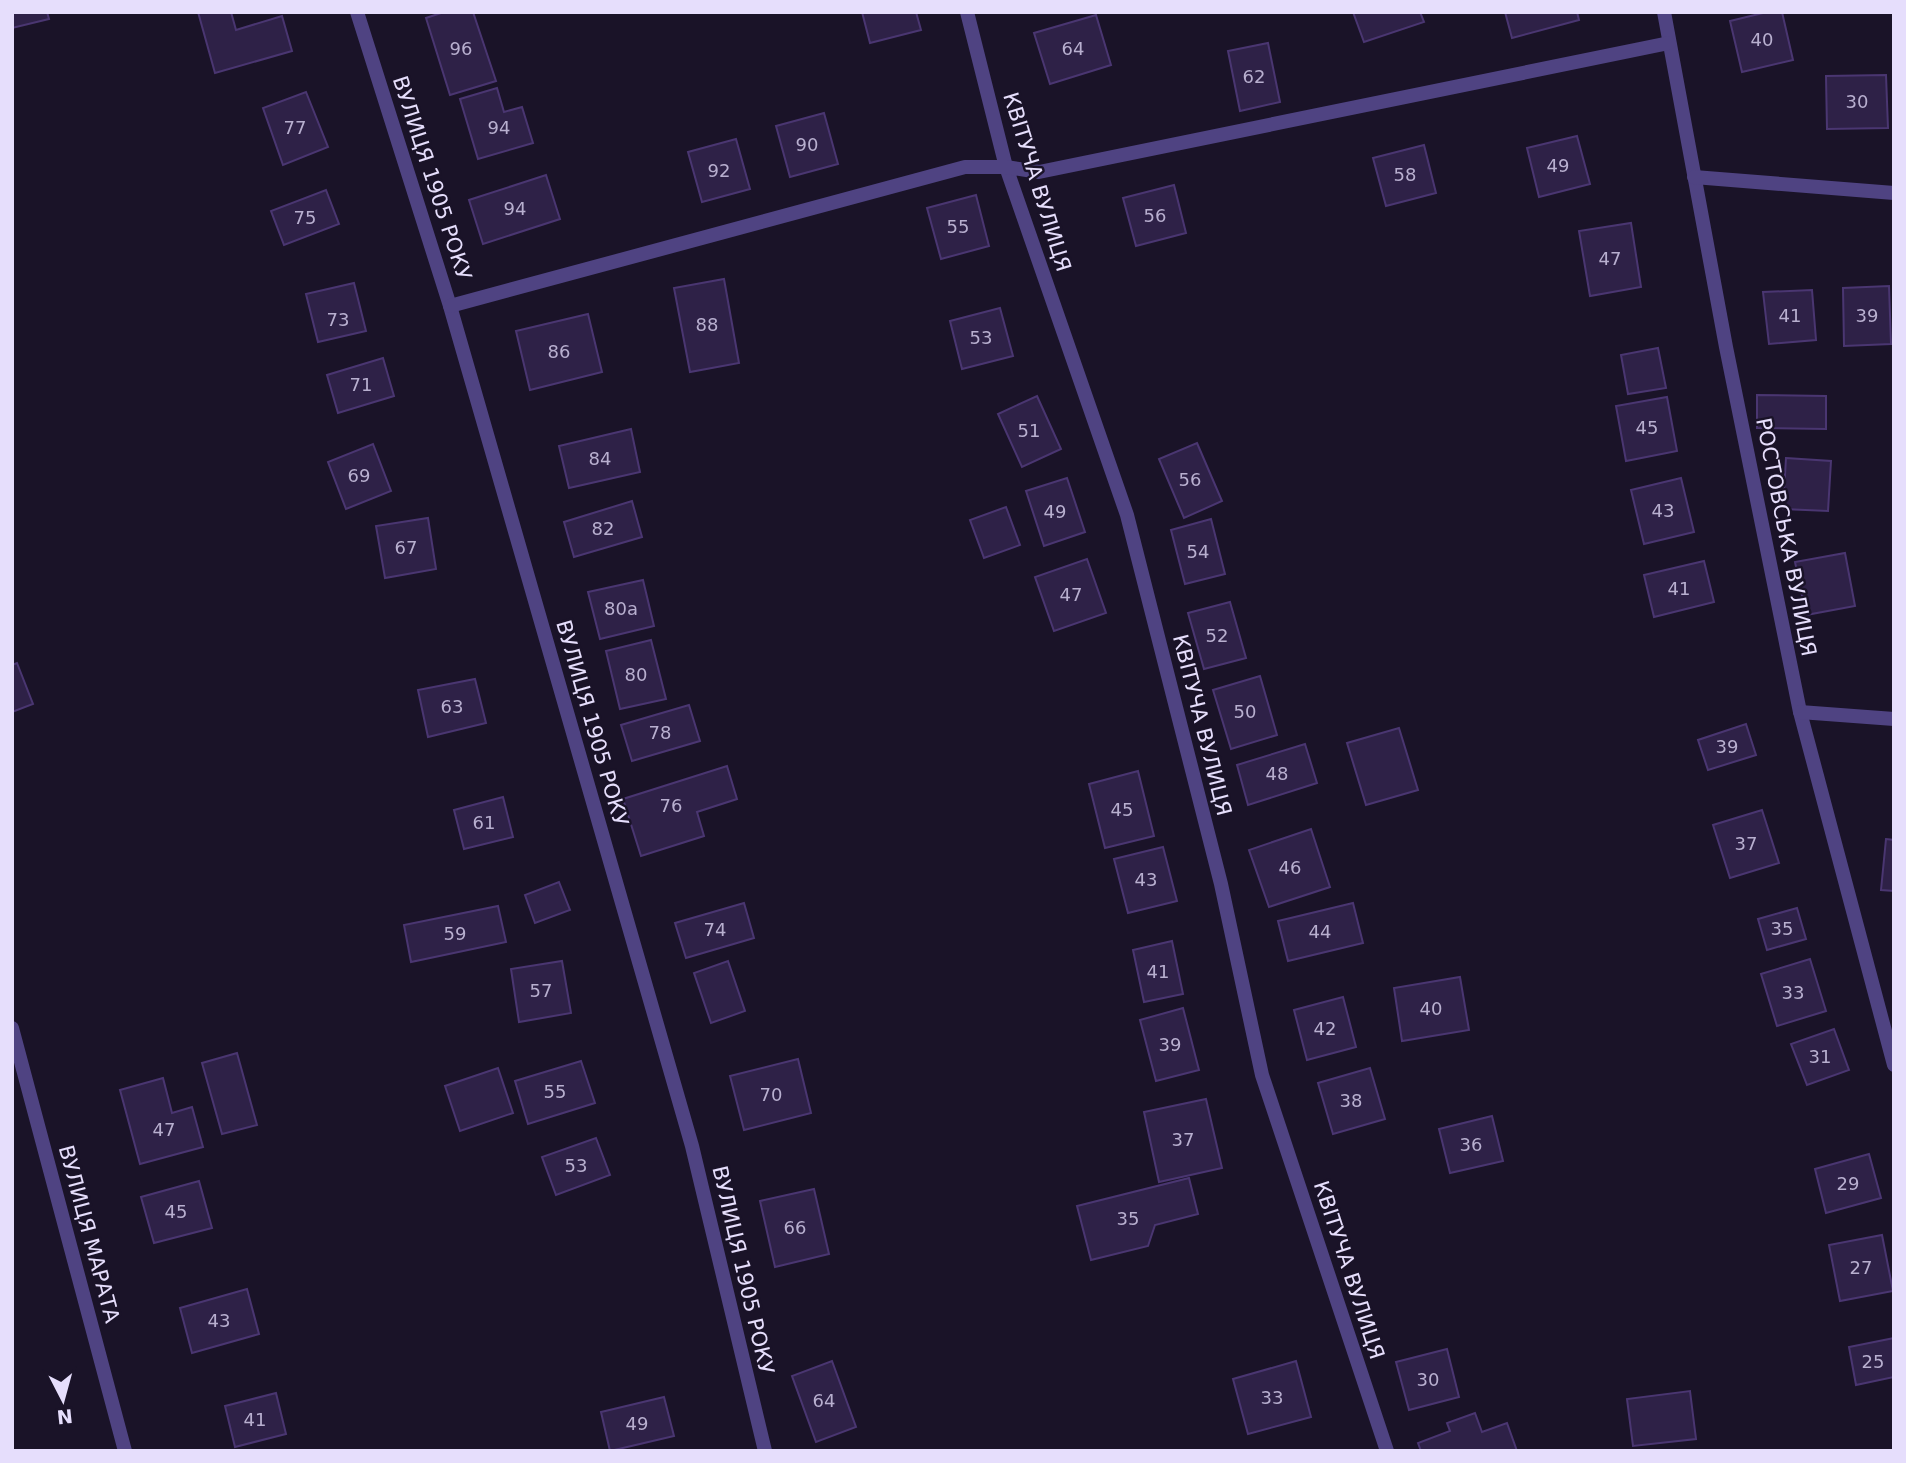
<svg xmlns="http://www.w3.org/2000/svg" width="1906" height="1463" font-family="'DejaVu Sans',sans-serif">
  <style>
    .building { fill: #2e2147; stroke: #4a3671; stroke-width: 2 }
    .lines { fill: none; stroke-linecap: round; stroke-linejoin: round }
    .street { stroke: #4f4382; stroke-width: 14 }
    .labels { text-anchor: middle; stroke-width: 5; stroke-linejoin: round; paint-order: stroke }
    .number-label { font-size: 18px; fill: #b8afcf }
    .street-label { font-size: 21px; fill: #e6defc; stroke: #1a1328 }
  </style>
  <rect width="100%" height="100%" fill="#1a1328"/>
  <g class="building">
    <path d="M 12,12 L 47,12 L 49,19 L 12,28 Z"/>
    <path d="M 198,12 L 231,12 L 236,30 L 282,16 L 292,51 L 215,73 Z"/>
    <path d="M 444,12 L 473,12 L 496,81 L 450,95 L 426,18 Z"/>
    <path d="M 862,12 L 916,12 L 921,30 L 870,43 Z"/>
    <path d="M 1353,12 L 1420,12 L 1424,22 L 1364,42 Z"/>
    <path d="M 1505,12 L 1577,12 L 1579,20 L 1512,38 Z"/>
    <path d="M 1767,12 L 1782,12 L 1793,60 L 1742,72 L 1730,21 Z"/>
    <path d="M 1096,15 L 1111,65 L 1050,84 L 1034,33 Z"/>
    <path d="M 1268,43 L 1280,102 L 1240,111 L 1228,51 Z"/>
    <path d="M 1886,75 L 1888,128 L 1827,129 L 1826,76 Z"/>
    <path d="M 497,88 L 504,112 L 522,107 L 533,143 L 478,159 L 460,99 Z"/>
    <path d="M 306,92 L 328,147 L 283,165 L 263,108 Z"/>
    <path d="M 824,113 L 838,164 L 790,177 L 776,126 Z"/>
    <path d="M 1577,136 L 1590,184 L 1539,197 L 1527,148 Z"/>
    <path d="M 736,139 L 750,189 L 702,202 L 688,152 Z"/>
    <path d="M 1424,145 L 1436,193 L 1386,206 L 1373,158 Z"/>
    <path d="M 546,175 L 560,219 L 483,244 L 469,200 Z"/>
    <path d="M 1174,185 L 1186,233 L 1136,246 L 1123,198 Z"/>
    <path d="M 326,190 L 339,224 L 284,245 L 271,211 Z"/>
    <path d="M 976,195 L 989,246 L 941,259 L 927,208 Z"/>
    <path d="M 1631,223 L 1641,287 L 1590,296 L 1579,231 Z"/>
    <path d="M 724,279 L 739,363 L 690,372 L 674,288 Z"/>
    <path d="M 354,283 L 366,331 L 318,342 L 306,294 Z"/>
    <path d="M 1889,286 L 1891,344 L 1844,346 L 1843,288 Z"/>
    <path d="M 1812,290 L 1816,340 L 1769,344 L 1763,292 Z"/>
    <path d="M 1000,308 L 1013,356 L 962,369 L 950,321 Z"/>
    <path d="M 588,314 L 602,372 L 530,390 L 516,331 Z"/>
    <path d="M 1658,348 L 1666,388 L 1628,394 L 1621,355 Z"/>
    <path d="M 383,358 L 394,396 L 338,413 L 327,375 Z"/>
    <path d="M 1757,395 L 1826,396 L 1826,429 L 1757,428 Z"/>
    <path d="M 1037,396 L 1061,449 L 1022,467 L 998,414 Z"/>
    <path d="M 1667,397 L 1677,451 L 1626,461 L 1616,406 Z"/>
    <path d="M 631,429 L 640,472 L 569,488 L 559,446 Z"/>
    <path d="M 1197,443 L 1222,501 L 1184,518 L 1159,459 Z"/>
    <path d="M 373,444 L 391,491 L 346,509 L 328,462 Z"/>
    <path d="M 1786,458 L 1831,461 L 1828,511 L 1783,509 Z"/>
    <path d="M 1067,478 L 1085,532 L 1044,546 L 1026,491 Z"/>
    <path d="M 1681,478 L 1694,532 L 1644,544 L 1631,490 Z"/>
    <path d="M 632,501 L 642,537 L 574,557 L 564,522 Z"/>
    <path d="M 1006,507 L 1020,545 L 984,558 L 970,520 Z"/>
    <path d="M 428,518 L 436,569 L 385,578 L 376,526 Z"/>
    <path d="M 1211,519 L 1225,574 L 1185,584 L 1171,530 Z"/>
    <path d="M 1845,553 L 1855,606 L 1806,615 L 1795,562 Z"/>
    <path d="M 1087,559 L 1106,613 L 1054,631 L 1035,577 Z"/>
    <path d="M 1704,561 L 1714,602 L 1654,617 L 1644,575 Z"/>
    <path d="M 643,580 L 654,626 L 600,639 L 588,592 Z"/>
    <path d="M 1230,602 L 1246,658 L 1204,669 L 1188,613 Z"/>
    <path d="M 651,640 L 666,699 L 620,709 L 606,651 Z"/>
    <path d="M 17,663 L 33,704 L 12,712 L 12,665 Z"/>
    <path d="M 1260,676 L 1277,735 L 1231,749 L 1213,690 Z"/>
    <path d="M 475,679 L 486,723 L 428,737 L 418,690 Z"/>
    <path d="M 689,705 L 700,741 L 632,761 L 621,725 Z"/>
    <path d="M 1746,724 L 1756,755 L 1708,770 L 1698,740 Z"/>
    <path d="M 1399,728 L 1418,790 L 1366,805 L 1347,743 Z"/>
    <path d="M 1305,744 L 1317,783 L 1248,805 L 1237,765 Z"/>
    <path d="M 727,766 L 737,799 L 697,812 L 704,836 L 641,856 L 623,799 Z"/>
    <path d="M 1138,771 L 1154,836 L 1105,848 L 1089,784 Z"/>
    <path d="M 503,797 L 513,837 L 464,849 L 454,810 Z"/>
    <path d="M 1762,810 L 1779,863 L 1730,878 L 1713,825 Z"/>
    <path d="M 1311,829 L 1330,887 L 1269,907 L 1249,850 Z"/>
    <path d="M 1886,839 L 1894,840 L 1894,891 L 1881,890 Z"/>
    <path d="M 1163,847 L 1177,901 L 1128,913 L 1114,859 Z"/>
    <path d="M 559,882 L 570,910 L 535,923 L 525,895 Z"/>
    <path d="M 744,903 L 754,938 L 686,958 L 675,923 Z"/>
    <path d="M 1353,903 L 1363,943 L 1288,961 L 1278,921 Z"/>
    <path d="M 498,906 L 506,942 L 411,962 L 404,925 Z"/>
    <path d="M 1797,908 L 1806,939 L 1767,950 L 1758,919 Z"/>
    <path d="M 1172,941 L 1183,994 L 1144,1002 L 1133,950 Z"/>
    <path d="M 1810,959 L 1826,1011 L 1777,1026 L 1761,974 Z"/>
    <path d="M 562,961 L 571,1013 L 519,1022 L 511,969 Z"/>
    <path d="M 728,961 L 745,1011 L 711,1023 L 694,973 Z"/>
    <path d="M 1460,977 L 1469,1030 L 1402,1041 L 1394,988 Z"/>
    <path d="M 1343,997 L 1356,1047 L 1307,1060 L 1294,1010 Z"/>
    <path d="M 1183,1008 L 1199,1070 L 1156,1081 L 1140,1020 Z"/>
    <path d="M 1834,1029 L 1849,1070 L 1807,1085 L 1791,1044 Z"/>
    <path d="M 237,1053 L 257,1125 L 222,1134 L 202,1063 Z"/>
    <path d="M 798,1059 L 811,1113 L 744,1130 L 730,1076 Z"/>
    <path d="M 581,1061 L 595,1103 L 528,1124 L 515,1081 Z"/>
    <path d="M 498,1068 L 513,1113 L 460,1131 L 445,1086 Z"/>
    <path d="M 1370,1068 L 1385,1119 L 1333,1134 L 1318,1083 Z"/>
    <path d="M 163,1078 L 172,1113 L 192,1107 L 203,1147 L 140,1164 L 120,1090 Z"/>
    <path d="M 1206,1099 L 1222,1168 L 1159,1182 L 1144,1112 Z"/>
    <path d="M 1492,1116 L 1503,1161 L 1450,1173 L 1439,1129 Z"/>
    <path d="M 596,1138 L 610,1175 L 556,1195 L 542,1157 Z"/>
    <path d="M 1869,1154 L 1881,1198 L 1826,1213 L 1815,1169 Z"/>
    <path d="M 1189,1178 L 1198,1214 L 1155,1225 L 1148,1246 L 1091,1260 L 1077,1206 Z"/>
    <path d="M 199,1181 L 212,1228 L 154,1243 L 141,1197 Z"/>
    <path d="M 814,1189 L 829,1254 L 775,1267 L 760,1201 Z"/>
    <path d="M 1882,1235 L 1893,1291 L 1840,1301 L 1829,1245 Z"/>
    <path d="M 247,1289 L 259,1334 L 192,1353 L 180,1308 Z"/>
    <path d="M 1894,1338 L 1894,1377 L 1856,1385 L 1849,1347 Z"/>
    <path d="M 1447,1349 L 1459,1397 L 1409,1410 L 1396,1362 Z"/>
    <path d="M 832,1361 L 856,1427 L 816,1442 L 792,1376 Z"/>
    <path d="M 1296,1361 L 1311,1417 L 1248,1434 L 1233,1379 Z"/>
    <path d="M 1690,1391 L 1696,1439 L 1633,1446 L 1627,1399 Z"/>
    <path d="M 276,1393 L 286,1434 L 235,1447 L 225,1406 Z"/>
    <path d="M 664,1397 L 674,1436 L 610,1451 L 601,1412 Z"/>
    <path d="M 1475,1413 L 1482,1432 L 1507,1423 L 1517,1451 L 1421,1451 L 1418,1443 L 1450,1431 L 1447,1423 Z"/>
  </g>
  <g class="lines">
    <g class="street">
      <path d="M 357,12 L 450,306 L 692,1146 L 765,1451"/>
      <path d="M 967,12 L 1006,167 L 1127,515 L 1221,884 L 1262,1075 L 1387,1451"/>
      <path d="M 1664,12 L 1726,347 L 1800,712 L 1894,1065"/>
      <path d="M 1694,177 L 1894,193"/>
      <path d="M 450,306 L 965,167 L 1006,167 L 1039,172 L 1669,43"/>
      <path d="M 1800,712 L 1894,719"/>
      <path d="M 12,1028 L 125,1451"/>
    </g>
  </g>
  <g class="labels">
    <g class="number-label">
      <text x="1762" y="46">40</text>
      <text x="461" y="55">96</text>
      <text x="1073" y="55">64</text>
      <text x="1254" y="83">62</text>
      <text x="1857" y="108">30</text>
      <text x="295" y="134">77</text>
      <text x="499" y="134">94</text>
      <text x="807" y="151">90</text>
      <text x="1558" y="172">49</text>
      <text x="719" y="177">92</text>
      <text x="1405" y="181">58</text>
      <text x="515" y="215">94</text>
      <text x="1155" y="222">56</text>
      <text x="305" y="224">75</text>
      <text x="958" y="233">55</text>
      <text x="1610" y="265">47</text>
      <text x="1790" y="322">41</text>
      <text x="1867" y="322">39</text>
      <text x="338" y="326">73</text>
      <text x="707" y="331">88</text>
      <text x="981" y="344">53</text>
      <text x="559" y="358">86</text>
      <text x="361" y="391">71</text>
      <text x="1647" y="434">45</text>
      <text x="1029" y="437">51</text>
      <text x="600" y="465">84</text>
      <text x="359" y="482">69</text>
      <text x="1190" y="486">56</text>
      <text x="1663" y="517">43</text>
      <text x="1055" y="518">49</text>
      <text x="603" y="535">82</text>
      <text x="406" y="554">67</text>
      <text x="1198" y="558">54</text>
      <text x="1679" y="595">41</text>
      <text x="1071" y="601">47</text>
      <text x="621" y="615">80а</text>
      <text x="1217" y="642">52</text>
      <text x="636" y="681">80</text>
      <text x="452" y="713">63</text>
      <text x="1245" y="718">50</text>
      <text x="660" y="739">78</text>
      <text x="1727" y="753">39</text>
      <text x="1277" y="780">48</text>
      <text x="671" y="812">76</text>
      <text x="1122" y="816">45</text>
      <text x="484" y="829">61</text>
      <text x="1746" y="850">37</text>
      <text x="1290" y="874">46</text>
      <text x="1146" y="886">43</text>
      <text x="1782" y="935">35</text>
      <text x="715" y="936">74</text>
      <text x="1320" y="938">44</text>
      <text x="455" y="940">59</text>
      <text x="1158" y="978">41</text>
      <text x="541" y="997">57</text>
      <text x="1793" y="999">33</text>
      <text x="1431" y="1015">40</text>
      <text x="1325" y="1035">42</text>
      <text x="1170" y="1051">39</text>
      <text x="1820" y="1063">31</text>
      <text x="555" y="1098">55</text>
      <text x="771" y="1101">70</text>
      <text x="1351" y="1107">38</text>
      <text x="164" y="1136">47</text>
      <text x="1183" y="1146">37</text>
      <text x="1471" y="1151">36</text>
      <text x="576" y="1172">53</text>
      <text x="1848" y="1190">29</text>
      <text x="176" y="1218">45</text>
      <text x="1128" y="1225">35</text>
      <text x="795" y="1234">66</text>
      <text x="1861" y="1274">27</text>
      <text x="219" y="1327">43</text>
      <text x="1873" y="1368">25</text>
      <text x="1428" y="1386">30</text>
      <text x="1272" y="1404">33</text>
      <text x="824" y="1407">64</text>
      <text x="255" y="1426">41</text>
      <text x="637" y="1430">49</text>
    </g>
    <g class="street-label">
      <text transform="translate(432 178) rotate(72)" y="7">ВУЛИЦЯ 1905 РОКУ</text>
      <text transform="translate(1037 182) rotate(73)" y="7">КВІТУЧА ВУЛИЦЯ</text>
      <text transform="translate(1786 537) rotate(79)" y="7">РОСТОВСЬКА ВУЛИЦЯ</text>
      <text transform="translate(592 723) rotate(74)" y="7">ВУЛИЦЯ 1905 РОКУ</text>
      <text transform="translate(1202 725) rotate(76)" y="7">КВІТУЧА ВУЛИЦЯ</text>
      <text transform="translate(89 1234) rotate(75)" y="7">ВУЛИЦЯ МАРАТА</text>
      <text transform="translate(743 1270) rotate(77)" y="7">ВУЛИЦЯ 1905 РОКУ</text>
      <text transform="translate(1349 1270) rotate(72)" y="7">КВІТУЧА ВУЛИЦЯ</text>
    </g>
  </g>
  <rect width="1906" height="1463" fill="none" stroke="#e6defc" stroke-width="28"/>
  <g transform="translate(63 1400) rotate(174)" stroke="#1a1328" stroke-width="5" paint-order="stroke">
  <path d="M0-5L12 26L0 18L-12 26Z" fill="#e6defc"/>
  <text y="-10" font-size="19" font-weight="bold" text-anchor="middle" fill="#e6defc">N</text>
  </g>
</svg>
